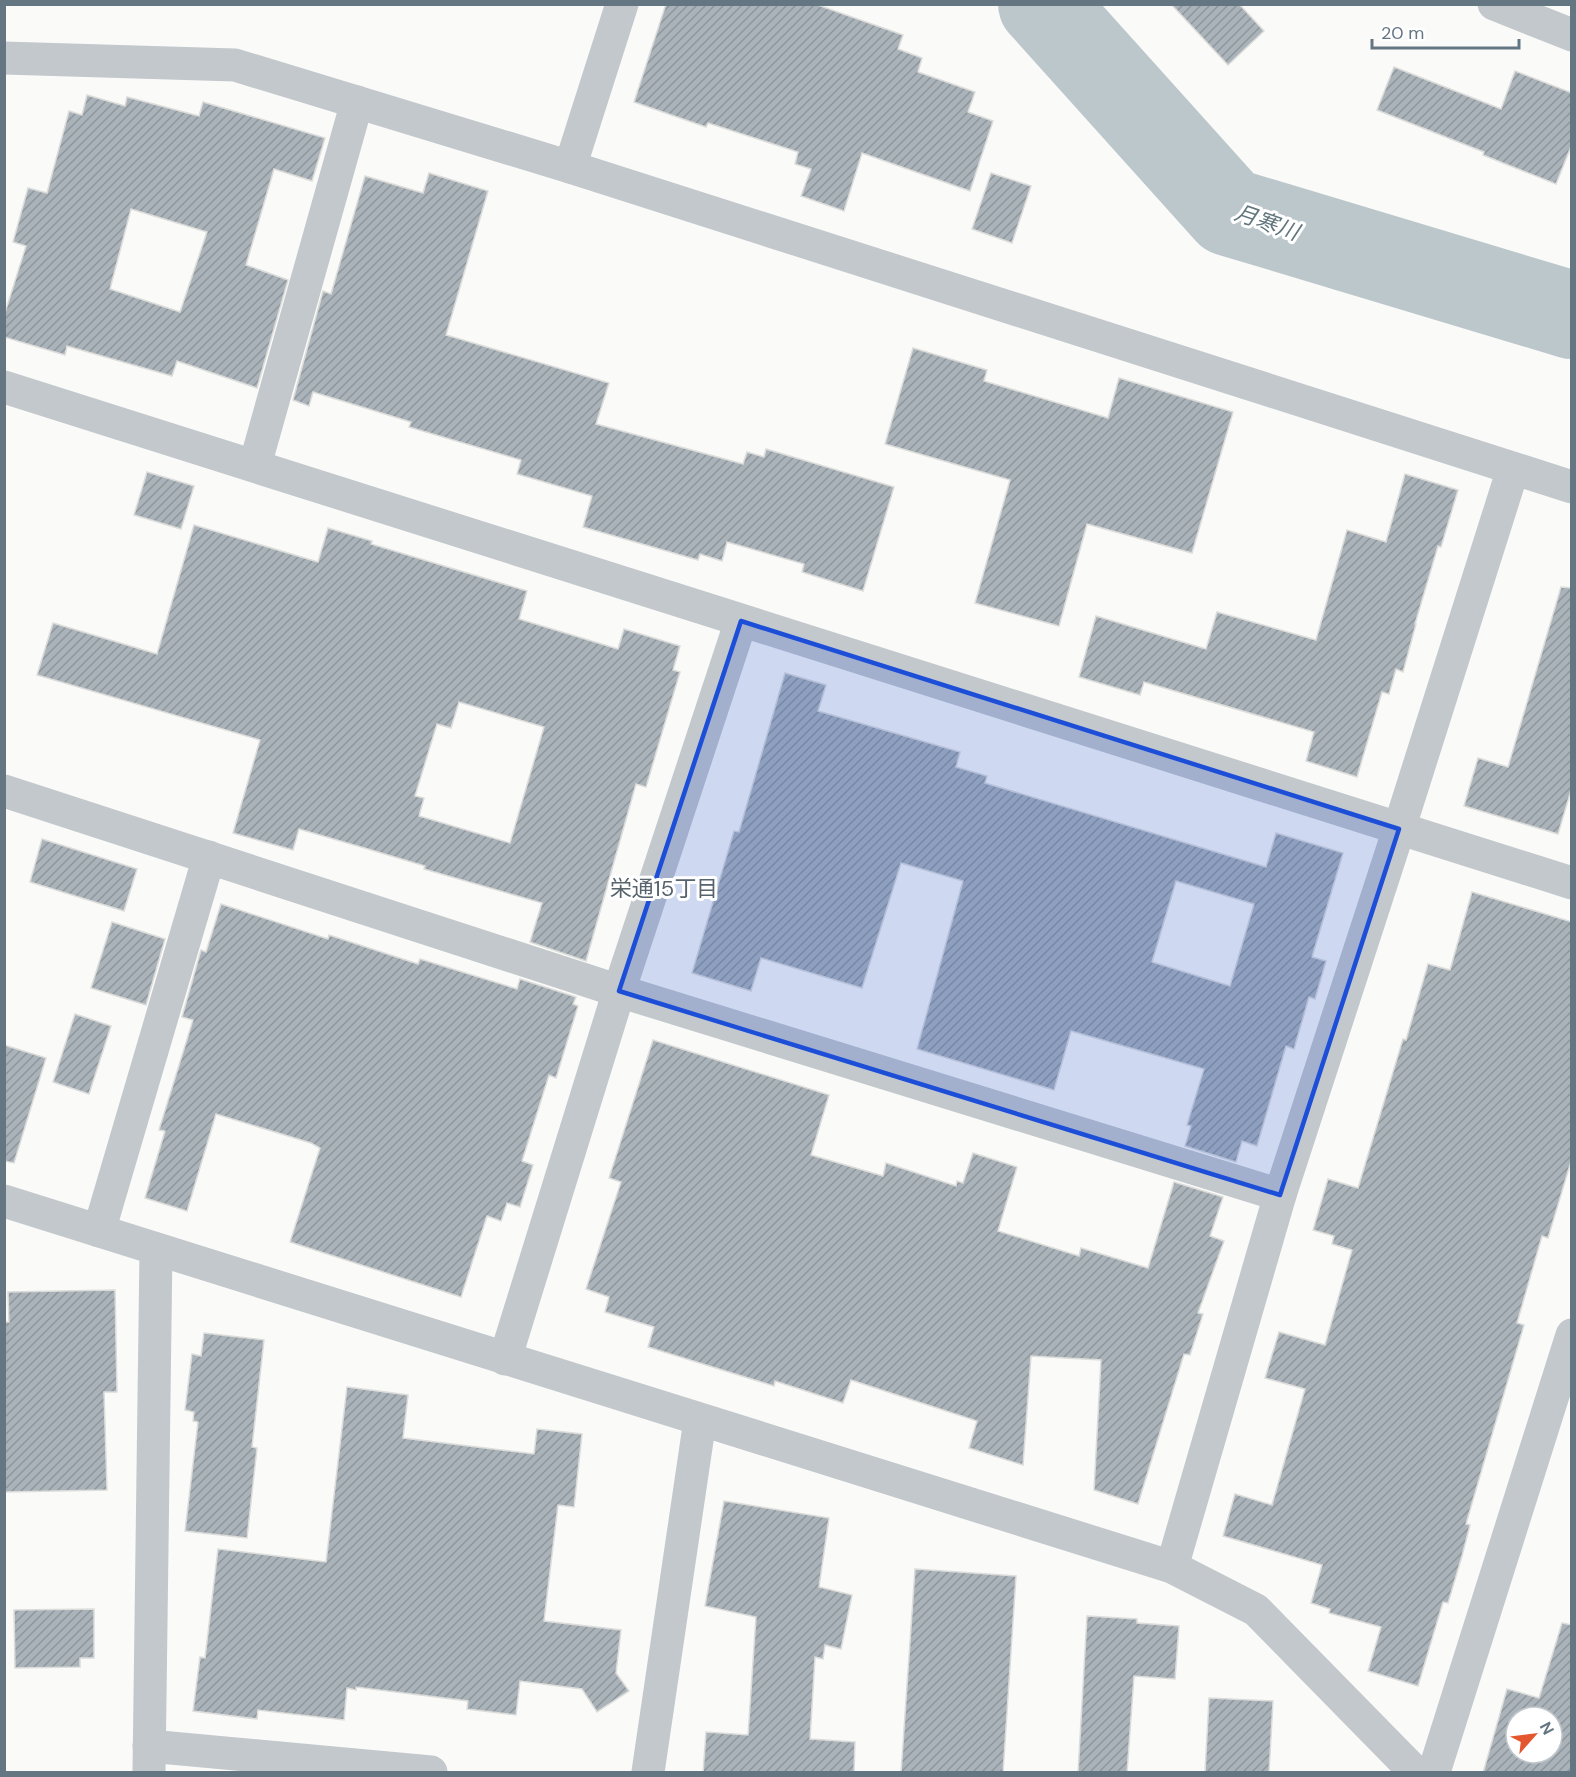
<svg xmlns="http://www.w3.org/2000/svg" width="1576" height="1777" font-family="'DM Sans','Noto Sans JP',sans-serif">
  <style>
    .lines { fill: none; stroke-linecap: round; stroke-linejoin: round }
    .river { stroke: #bbc7cb; stroke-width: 88 }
    .building { fill: url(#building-hatch); stroke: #dcdcda; stroke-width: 1.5; fill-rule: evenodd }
    .minor { stroke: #c3c8cc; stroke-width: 33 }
    .marked { fill: #1d4ed8; fill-opacity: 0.2; stroke: #1d4ed8; stroke-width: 4.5; stroke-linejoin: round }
    .labels { text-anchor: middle; stroke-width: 6; stroke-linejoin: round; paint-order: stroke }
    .water-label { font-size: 22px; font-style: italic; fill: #60757c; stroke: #fff }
    .neighbourhood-label { font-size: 22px; fill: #57646e; stroke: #fff }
  </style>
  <defs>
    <pattern id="building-hatch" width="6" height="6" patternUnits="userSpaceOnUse" patternTransform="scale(1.5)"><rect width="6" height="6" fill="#aab3b9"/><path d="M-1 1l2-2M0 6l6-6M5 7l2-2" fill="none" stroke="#8e969c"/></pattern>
  </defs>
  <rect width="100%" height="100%" fill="#fafaf8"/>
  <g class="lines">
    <path class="river" d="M 1042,4 L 1229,212 L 1572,315"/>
  </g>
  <g class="building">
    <path d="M 666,4 L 815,4 L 903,35 L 898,49 L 922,58 L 918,72 L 975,92 L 968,112 L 993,121 L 970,191 L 862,153 L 844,211 L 801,196 L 811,169 L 795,164 L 798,152 L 708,123 L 706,127 L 634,102 Z"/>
    <path d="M 1171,4 L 1239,4 L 1264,31 L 1228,65 Z"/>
    <path d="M 1394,67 L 1501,109 L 1515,71 L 1572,93 L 1572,144 L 1556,184 L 1483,155 L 1484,152 L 1377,110 Z"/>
    <path d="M 87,95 L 125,106 L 127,97 L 199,116 L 203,102 L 325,138 L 312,181 L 274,169 L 246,265 L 288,280 L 257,388 L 177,361 L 172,376 L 67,346 L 65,355 L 4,337 L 4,316 L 26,246 L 13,242 L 28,188 L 47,193 L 69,111 L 82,115 ZM 131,209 L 207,232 L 180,312 L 110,289 Z"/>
    <path d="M 429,173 L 488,191 L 446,335 L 609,383 L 596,424 L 743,464 L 747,452 L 764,457 L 766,449 L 894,487 L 863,591 L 802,572 L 804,564 L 727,542 L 722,561 L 700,554 L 698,560 L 583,527 L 592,496 L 517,474 L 521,460 L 409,427 L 411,422 L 313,392 L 309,406 L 293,400 L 323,291 L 331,294 L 365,176 L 423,193 Z"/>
    <path d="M 991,173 L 1031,186 L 1012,243 L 972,229 Z"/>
    <path d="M 913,348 L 987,370 L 984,381 L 1108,418 L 1119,378 L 1233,412 L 1192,553 L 1087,524 L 1059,626 L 975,603 L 1010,480 L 885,444 Z"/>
    <path d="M 147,472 L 194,486 L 181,529 L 134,515 Z"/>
    <path d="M 1405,474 L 1458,490 L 1441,547 L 1438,546 L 1415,624 L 1416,624 L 1403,672 L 1396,669 L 1389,694 L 1382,692 L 1357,777 L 1306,761 L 1314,732 L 1144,682 L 1140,695 L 1079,677 L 1096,616 L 1206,649 L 1217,612 L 1316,640 L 1347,530 L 1386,542 Z"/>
    <path d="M 194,525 L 318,562 L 328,528 L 372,541 L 371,544 L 527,591 L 519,619 L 618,649 L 624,629 L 680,646 L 673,670 L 680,672 L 646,787 L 636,784 L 586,961 L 530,942 L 542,903 L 424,869 L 425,866 L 368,849 L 299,829 L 293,850 L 233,833 L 260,740 L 37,675 L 53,623 L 157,654 ZM 459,702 L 544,727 L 510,843 L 419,816 L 424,798 L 415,796 L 437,724 L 451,728 Z"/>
    <path d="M 1561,587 L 1572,588 L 1572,787 L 1558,834 L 1464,806 L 1478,758 L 1508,767 Z"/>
    <path d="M 785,673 L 826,685 L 818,711 L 960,752 L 956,767 L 987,776 L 985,783 L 1266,867 L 1276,833 L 1343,853 L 1312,957 L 1326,961 L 1315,999 L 1309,997 L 1294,1049 L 1286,1046 L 1257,1146 L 1242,1141 L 1236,1162 L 1185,1146 L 1191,1126 L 1187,1125 L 1204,1069 L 1071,1031 L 1054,1090 L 917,1049 L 963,881 L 901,863 L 862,988 L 761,958 L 751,991 L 692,973 L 734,831 L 739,832 ZM 1176,881 L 1254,904 L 1230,986 L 1152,962 Z"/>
    <path d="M 42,839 L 137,869 L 124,911 L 30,882 Z"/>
    <path d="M 1472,892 L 1572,922 L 1572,1158 L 1548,1238 L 1542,1236 L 1517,1323 L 1524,1325 L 1466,1524 L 1470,1525 L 1462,1556 L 1448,1603 L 1443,1602 L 1418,1686 L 1368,1671 L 1381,1627 L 1329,1613 L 1330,1609 L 1311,1603 L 1322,1565 L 1223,1536 L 1235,1494 L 1272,1505 L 1305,1389 L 1265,1378 L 1279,1332 L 1325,1345 L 1352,1250 L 1332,1244 L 1334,1236 L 1313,1230 L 1328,1179 L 1358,1188 L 1403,1039 L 1406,1040 L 1428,964 L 1450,970 Z"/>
    <path d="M 221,904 L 328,939 L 329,935 L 418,964 L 420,959 L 517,989 L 520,979 L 576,997 L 573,1004 L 578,1006 L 556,1078 L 549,1075 L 522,1161 L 533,1165 L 520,1207 L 507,1203 L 501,1221 L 487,1216 L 461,1297 L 290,1242 L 320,1148 L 311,1143 L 216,1114 L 187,1211 L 145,1198 L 165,1131 L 159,1130 L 193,1020 L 182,1017 L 201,950 L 206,952 Z"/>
    <path d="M 112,922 L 165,939 L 146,1005 L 91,988 Z"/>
    <path d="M 75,1014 L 111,1026 L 89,1094 L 53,1082 Z"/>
    <path d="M 653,1040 L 829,1095 L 811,1155 L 883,1176 L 886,1163 L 956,1186 L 957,1181 L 963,1183 L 973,1153 L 1017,1167 L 998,1231 L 1079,1256 L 1081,1248 L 1148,1268 L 1174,1182 L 1223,1197 L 1210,1236 L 1224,1241 L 1198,1313 L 1203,1314 L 1190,1355 L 1184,1354 L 1138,1504 L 1094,1490 L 1101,1360 L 1031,1356 L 1023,1465 L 969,1448 L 977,1421 L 851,1380 L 843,1403 L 775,1381 L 774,1386 L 648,1347 L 654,1327 L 605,1312 L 609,1297 L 586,1289 L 621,1182 L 609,1178 Z"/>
    <path d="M 4,1045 L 46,1058 L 14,1163 L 4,1161 Z"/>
    <path d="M 115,1290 L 117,1392 L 104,1392 L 107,1490 L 4,1492 L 4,1322 L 9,1322 L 8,1292 Z"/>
    <path d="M 204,1333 L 264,1340 L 252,1447 L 257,1448 L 247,1538 L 185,1531 L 198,1422 L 193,1421 L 194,1412 L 185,1410 L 192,1354 L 201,1356 Z"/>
    <path d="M 347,1387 L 408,1395 L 403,1438 L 534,1454 L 537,1429 L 582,1434 L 574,1507 L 558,1505 L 544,1621 L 621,1630 L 616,1673 L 629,1691 L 597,1712 L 582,1689 L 520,1681 L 516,1715 L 467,1709 L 468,1701 L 356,1687 L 356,1690 L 347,1688 L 344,1720 L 258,1710 L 257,1719 L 193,1711 L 200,1657 L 205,1658 L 218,1549 L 326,1562 Z"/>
    <path d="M 724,1501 L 829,1518 L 819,1587 L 852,1595 L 841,1649 L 825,1645 L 823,1659 L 815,1657 L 810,1739 L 855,1742 L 854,1773 L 703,1773 L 706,1732 L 748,1735 L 756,1617 L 705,1606 Z"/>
    <path d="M 915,1569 L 1016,1576 L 1003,1773 L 901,1773 Z"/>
    <path d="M 94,1609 L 94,1658 L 80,1658 L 80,1667 L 15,1668 L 14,1610 Z"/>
    <path d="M 1087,1616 L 1137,1619 L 1137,1623 L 1179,1626 L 1175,1679 L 1134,1676 L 1127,1773 L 1078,1773 Z"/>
    <path d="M 1562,1623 L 1572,1625 L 1572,1773 L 1483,1773 L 1507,1689 L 1539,1698 ZM 1516,1717 L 1552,1717 L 1552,1753 L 1516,1753 Z"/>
    <path d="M 1209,1698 L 1273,1701 L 1269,1773 L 1205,1773 Z"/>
  </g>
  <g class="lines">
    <g class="minor">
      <path d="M 1494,4 L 1572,35"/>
      <path d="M 4,58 L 235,65 L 570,167 L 1572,487"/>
      <path d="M 570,167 L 622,4"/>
      <path d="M 4,387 L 1572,883"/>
      <path d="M 255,465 L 357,102"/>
      <path d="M 4,791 L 619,991 L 1280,1195"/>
      <path d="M 4,1201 L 1172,1567 L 1256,1610 L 1415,1772"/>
      <path d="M 99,1231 L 209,857"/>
      <path d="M 505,1359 L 619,991 L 741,621"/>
      <path d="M 1172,1567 L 1280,1195 L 1399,829 L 1513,469"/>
      <path d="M 149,1746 L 431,1772"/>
      <path d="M 149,1772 L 156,1249"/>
      <path d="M 648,1772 L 700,1420"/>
      <path d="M 1434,1772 L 1572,1335"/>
    </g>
  </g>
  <path class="marked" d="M 741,621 L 1399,829 L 1280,1195 L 619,991 Z"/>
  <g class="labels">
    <g class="water-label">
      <text transform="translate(1267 222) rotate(19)" y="8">月寒川</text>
    </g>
    <g class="neighbourhood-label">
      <text x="664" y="896">栄通15丁目</text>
    </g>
  </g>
  <rect width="1576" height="1777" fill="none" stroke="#657683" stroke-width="12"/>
  <g transform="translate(1534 1735) rotate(62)"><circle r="28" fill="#ffffff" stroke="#c1c8cd" stroke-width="1.5"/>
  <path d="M0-4.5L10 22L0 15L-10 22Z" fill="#e4572e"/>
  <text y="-9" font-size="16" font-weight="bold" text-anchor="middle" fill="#657683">N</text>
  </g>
  <path d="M1372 39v9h147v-9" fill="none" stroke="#657683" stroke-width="3"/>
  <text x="1381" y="39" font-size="18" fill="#657683" stroke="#ffffff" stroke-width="4.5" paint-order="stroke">20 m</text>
</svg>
